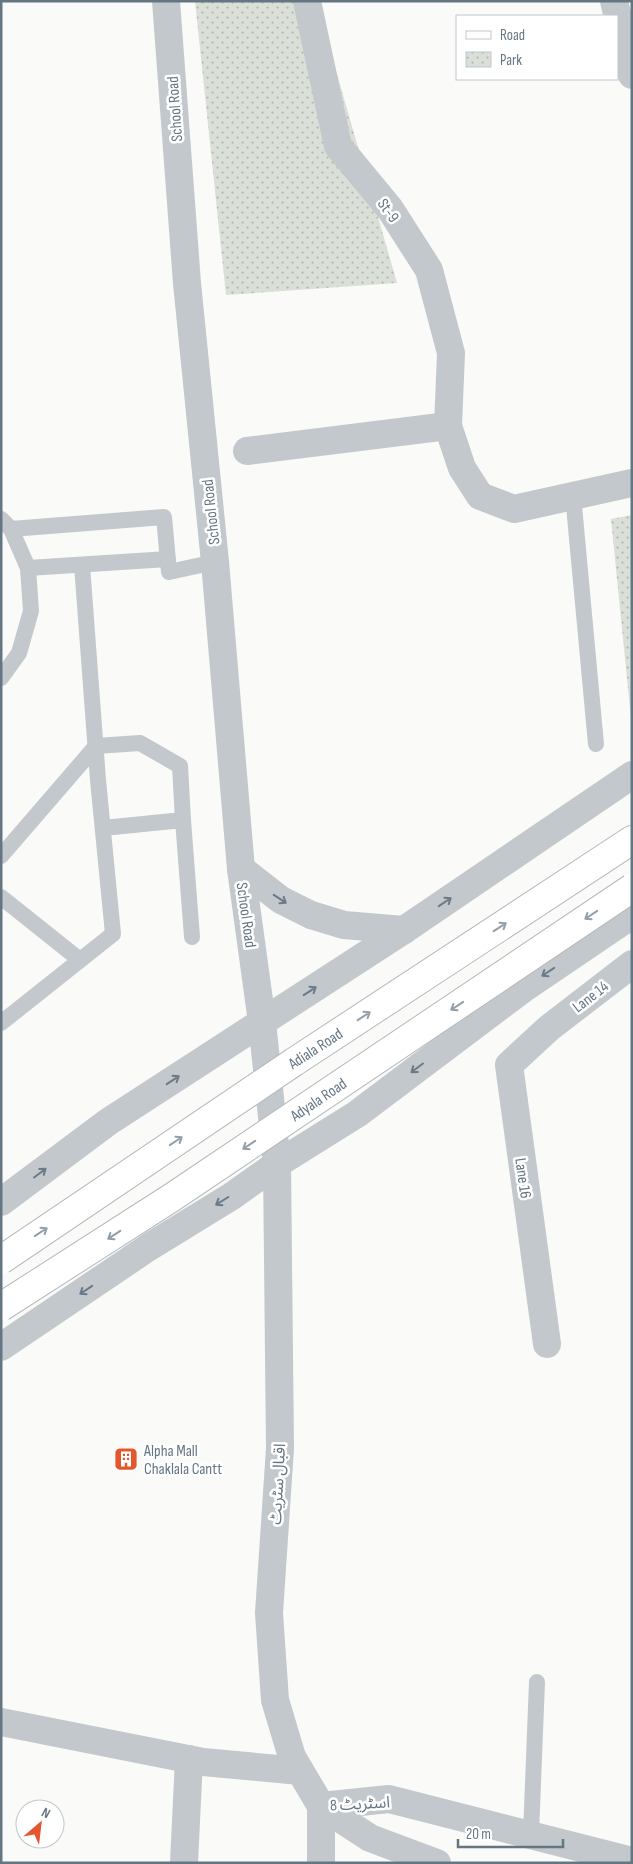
<svg xmlns="http://www.w3.org/2000/svg" width="633" height="1864" font-family="'Sofia Sans Condensed','Noto Sans Arabic',sans-serif">
  <style>
    .park { fill: url(#park-dots) }
    .lines { fill: none; stroke-linecap: round; stroke-linejoin: round }
    .primary-casing { stroke: #b5babe; stroke-width: 30 }
    .service { stroke: #c3c8cc; stroke-width: 16 }
    .minor { stroke: #c3c8cc; stroke-width: 28 }
    .tertiary { stroke: #c3c8cc; stroke-width: 28 }
    .primary { stroke: #fff; stroke-width: 28 }
    .primary-bridge-casing { stroke: #b5babe; stroke-width: 30; stroke-linecap: butt }
    .primary-bridge { stroke: #fff; stroke-width: 28 }
    .oneway { stroke: #6a7a87 }
    .oneway2 { stroke: #939fa8 }
    .labels { text-anchor: middle; stroke-width: 5; stroke-linejoin: round; paint-order: stroke }
    .street-label { font-size: 16px; fill: #657683; stroke: #fff }
    .poi-label { font-size: 16px; fill: #657683; stroke: #fff; text-anchor: start }
  </style>
  <defs>
    <pattern id="park-dots" width="8" height="8" patternUnits="userSpaceOnUse" patternTransform="scale(1.25)"><rect width="8" height="8" fill="#dadfd7"/><path d="M2 2h.1M6 6h.1" fill="none" stroke="#b4b9b4" stroke-width="1.8" stroke-linecap="round"/></pattern>
  </defs>
  <rect width="100%" height="100%" fill="#fafaf8"/>
  <g class="park">
    <path d="M 195,1 L 316,1 L 397,283 L 226,295 Z"/>
    <path d="M 632,515 L 632,717 L 631,718 L 611,519 Z"/>
  </g>
  <g class="lines">
    <g class="primary-casing">
      <path id="primary" d="M 294,1062 L 632,840"/>
    </g>
    <g class="service">
      <path d="M 573,495 L 596,744"/>
      <path d="M 1,519 L 11,529 L 28,568 L 31,611 L 19,653 L 1,678"/>
      <path d="M 11,529 L 164,517 L 169,572 L 215,562"/>
      <path d="M 28,568 L 168,559"/>
      <path d="M 103,828 L 183,820 L 192,937"/>
      <path d="M 1,856 L 96,746 L 140,743 L 180,766 L 183,820"/>
      <path d="M 1,897 L 80,960"/>
      <path d="M 1,1023 L 113,934 L 98,780 L 82,565"/>
      <path d="M 531,1834 L 537,1682"/>
    </g>
    <g class="minor">
      <path d="M 307,1 L 338,146 L 390,209 L 429,270 L 451,353 L 448,426 L 462,468 L 480,496 L 514,509 L 632,483"/>
      <path d="M 614,1 L 632,75"/>
      <path d="M 247,451 L 448,426"/>
      <path d="M 547,1344 L 509,1065 L 549,1028 L 632,964"/>
      <path d="M 1,1722 L 203,1762 L 300,1771"/>
      <path d="M 184,1863 L 189,1759"/>
      <path d="M 321,1863 L 321,1806 L 389,1799 L 632,1861"/>
    </g>
    <g class="tertiary">
      <path d="M 166,1 L 187,283 L 215,562 L 241,869 L 262,1022 L 277,1164 L 280,1448 L 269,1613 L 275,1700 L 292,1757 L 321,1806 L 370,1838 L 437,1863"/>
      <path d="M 241,869 L 281,900 L 311,915 L 344,925 L 404,930"/>
      <path d="M 1,1202 L 108,1122 L 404,930 L 632,775"/>
      <path d="M 1,1347 L 149,1247 L 232,1196 L 277,1164 L 357,1114 L 523,989 L 632,915"/>
    </g>
    <use href="#primary" class="primary"/>
    <g class="primary-bridge-casing">
      <g id="primary-bridge">
        <path d="M 1,1260 L 294,1062"/>
        <path d="M 1,1307 L 171,1198 L 632,888"/>
      </g>
    </g>
    <use href="#primary-bridge" class="primary-bridge"/>
  </g>
  <defs><path id="oneway-shaft" d="M-6 0H5M1.5-3L5.5 0L1.5 3" fill="none" stroke-width="1.6" stroke-linecap="round" stroke-linejoin="round" transform="scale(1.25)"/></defs>
  <g class="oneway">
    <use href="#oneway-shaft" transform="translate(280 899) rotate(33)"/>
    <use href="#oneway-shaft" transform="translate(445 902) rotate(-34)"/>
    <use href="#oneway-shaft" transform="translate(548 972) rotate(146)"/>
    <use href="#oneway-shaft" transform="translate(310 991) rotate(-33)"/>
    <use href="#oneway-shaft" transform="translate(417 1068) rotate(143)"/>
    <use href="#oneway-shaft" transform="translate(173 1080) rotate(-33)"/>
    <use href="#oneway-shaft" transform="translate(40 1173) rotate(-37)"/>
    <use href="#oneway-shaft" transform="translate(222 1201) rotate(148)"/>
    <use href="#oneway-shaft" transform="translate(86 1290) rotate(146)"/>
  </g>
  <g class="oneway2">
    <use href="#oneway-shaft" transform="translate(591 915) rotate(146)"/>
    <use href="#oneway-shaft" transform="translate(500 927) rotate(-33)"/>
    <use href="#oneway-shaft" transform="translate(457 1006) rotate(146)"/>
    <use href="#oneway-shaft" transform="translate(364 1016) rotate(-33)"/>
    <use href="#oneway-shaft" transform="translate(176 1141) rotate(-34)"/>
    <use href="#oneway-shaft" transform="translate(249 1145) rotate(146)"/>
    <use href="#oneway-shaft" transform="translate(41 1232) rotate(-34)"/>
    <use href="#oneway-shaft" transform="translate(114 1235) rotate(147)"/>
  </g>
  <defs>
    <g id="building-square" transform="scale(1.25)"><rect x="-9" y="-9" width="18" height="18" rx="4" fill="#e4572e" stroke="#fff"/><path d="M-4-6H4V6H1V3H-1V6H-4ZM-2.5-4.3h1.7v1.8h-1.7ZM.8-4.3h1.7v1.8H.8ZM-2.5-1h1.7V.8h-1.7ZM.8-1h1.7V.8H.8Z" fill="#fff"/></g>
  </defs>
  <g fill-rule="evenodd">
    <use href="#building-square" x="126" y="1459"/>
  </g>
  <g class="labels">
    <g class="street-label">
      <text transform="translate(174 109) rotate(-94)" y="6">School Road</text>
      <text transform="translate(389 210) rotate(54)" y="6">St-9</text>
      <text transform="translate(210 512) rotate(-96)" y="6">School Road</text>
      <text transform="translate(247 915) rotate(82)" y="6">School Road</text>
      <text transform="translate(590 996) rotate(-38)" y="6">Lane 14</text>
      <text transform="translate(315 1048) rotate(-33)" y="6">Adiala Road</text>
      <text transform="translate(318 1099) rotate(-34)" y="6">Adyala Road</text>
      <text transform="translate(524 1178) rotate(82)" y="6">Lane 16</text>
      <text transform="translate(277 1484) rotate(-87)" y="6">اقبال سٹریٹ</text>
      <text transform="translate(360 1803) rotate(-3)" y="6">اسٹریٹ 8</text>
    </g>
    <g class="poi-label">
      <text x="144" y="1456">Alpha Mall<tspan x="144" dy="18">Chaklala Cantt</tspan></text>
    </g>
  </g>
  <rect width="633" height="1864" fill="none" stroke="#657683" stroke-width="5"/>
  <rect x="456" y="15" width="162" height="65" fill="#ffffff" stroke="#c1c8cd"/>
  <rect x="466" y="31" width="25" height="8" fill="#ffffff" stroke="#c1c8cd"/>
  <text x="500" y="40" font-size="15" fill="#657683">Road</text>
  <rect x="466" y="52" width="25" height="15" fill="url(#park-dots)" stroke="#c1c8cd"/>
  <text x="500" y="65" font-size="15" fill="#657683">Park</text>
  <g transform="translate(40 1824) rotate(28)"><circle r="24" fill="#ffffff" stroke="#c1c8cd"/>
  <path d="M0-4L9 19L0 12L-9 19Z" fill="#e4572e"/>
  <text y="-8" font-size="14" font-weight="bold" text-anchor="middle" fill="#657683">N</text>
  </g>
  <path d="M458 1839v8h105v-8" fill="none" stroke="#657683" stroke-width="2.5"/>
  <text x="466" y="1839" font-size="15" fill="#657683" stroke="#ffffff" stroke-width="4" paint-order="stroke">20 m</text>
</svg>
